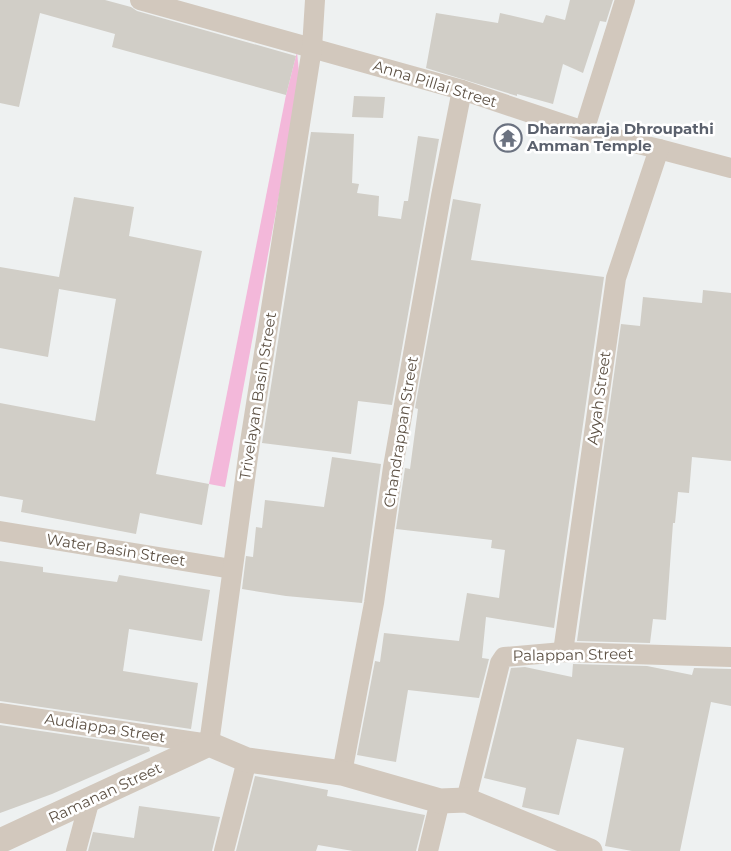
<svg xmlns="http://www.w3.org/2000/svg" width="731" height="851" font-family="Montserrat,sans-serif">
  <style>
    .green { fill: #f3b8da }
    .building { fill: #d1cec7 }
    .lines { fill: none; stroke-linecap: round; stroke-linejoin: round }
    .minor { stroke: #d2c8bd; stroke-width: 20 }
    .tertiary { stroke: #d2c8bd; stroke-width: 25 }
    .labels { text-anchor: middle; stroke-width: 5; stroke-linejoin: round; paint-order: stroke }
    .street-label { font-size: 15px; fill: #5d5144; stroke: #fff }
    .worship-label { font-size: 15px; font-weight: bold; fill: #5b616d; stroke: #fff; text-anchor: start }
  </style>
  <rect width="100%" height="100%" fill="#eef1f1"/>
  <path class="green" d="M 297,52 L 300,82 L 225,487 L 209,484 L 286,95 Z"/>
  <g class="building">
    <path d="M 0,0 L 105,0 L 131,7 L 137,11 L 296,56 L 286,95 L 112,47 L 115,34 L 40,13 L 19,107 L 0,103 Z"/>
    <path d="M 570,0 L 613,0 L 606,22 L 600,21 L 583,73 L 563,64 L 553,104 L 517,94 L 517,96 L 426,68 L 436,13 L 498,23 L 500,13 L 543,23 L 546,15 L 565,20 Z"/>
    <path d="M 354,96 L 385,97 L 383,118 L 352,117 Z"/>
    <path d="M 311,132 L 354,134 L 352,183 L 359,184 L 357,193 L 379,196 L 378,216 L 401,219 L 404,201 L 408,201 L 418,136 L 439,139 L 392,405 L 358,401 L 351,454 L 262,443 Z"/>
    <path d="M 74,197 L 134,207 L 129,236 L 202,251 L 156,474 L 209,484 L 202,525 L 140,513 L 136,534 L 21,512 L 23,500 L 0,496 L 0,403 L 95,421 L 116,299 L 59,289 L 48,357 L 0,348 L 0,267 L 59,277 Z"/>
    <path d="M 453,199 L 481,204 L 471,260 L 604,277 L 554,628 L 486,617 L 482,658 L 489,659 L 479,698 L 408,690 L 396,762 L 357,755 L 375,661 L 380,662 L 384,633 L 459,641 L 467,593 L 499,598 L 505,550 L 491,548 L 492,540 L 396,529 L 405,468 L 410,469 L 418,409 L 415,408 Z"/>
    <path d="M 703,290 L 731,293 L 731,461 L 692,457 L 689,493 L 678,492 L 675,523 L 673,523 L 666,620 L 653,619 L 650,643 L 577,641 L 621,324 L 640,326 L 643,297 L 702,303 Z"/>
    <path d="M 332,457 L 381,464 L 362,603 L 286,596 L 242,589 L 246,556 L 253,557 L 256,527 L 262,528 L 265,500 L 324,507 Z"/>
    <path d="M 0,561 L 43,567 L 43,572 L 117,582 L 119,575 L 210,590 L 202,641 L 129,629 L 123,671 L 198,683 L 191,729 L 0,701 Z"/>
    <path d="M 573,664 L 647,666 L 692,675 L 694,668 L 731,669 L 731,706 L 711,702 L 680,851 L 632,851 L 605,846 L 624,748 L 577,739 L 559,815 L 522,807 L 526,788 L 484,778 L 511,668 L 525,667 L 572,677 Z"/>
    <path d="M 0,725 L 149,747 L 150,751 L 52,794 L 0,813 Z"/>
    <path d="M 255,776 L 328,790 L 327,796 L 425,815 L 416,851 L 353,851 L 318,845 L 316,851 L 236,851 Z"/>
    <path d="M 139,806 L 220,817 L 212,851 L 88,851 L 93,832 L 134,838 Z"/>
  </g>
  <g class="lines">
    <g class="minor">
      <path d="M 140,0 L 462,90 L 584,131 L 659,149 L 731,168"/>
      <path d="M 584,131 L 625,0"/>
      <path d="M 0,531 L 232,569"/>
      <path d="M 563,652 L 616,278 L 659,149"/>
      <path d="M 0,713 L 209,744 L 250,442 L 312,48 L 315,0"/>
      <path d="M 342,773 L 374,603 L 393,467 L 441,196 L 462,90"/>
      <path d="M 466,800 L 500,663 L 504,657 L 563,652 L 731,657"/>
      <path d="M 76,851 L 90,799"/>
      <path d="M 224,851 L 247,760"/>
      <path d="M 428,851 L 440,801"/>
    </g>
    <path class="tertiary" d="M 0,841 L 209,744 L 247,760 L 342,773 L 440,801 L 466,800 L 590,851"/>
  </g>
  <defs>
    <g id="temple-ring" transform="scale(1.4375)"><circle r="9.5" fill="#fff" stroke="#6b7280" stroke-width="1.5"/><path d="M0-6L5-2H3V0L6.5 2.5H4V6H1.5V3h-3V6H-4V2.5H-6.5L-3 0V-2H-5Z" fill="#6b7280"/></g>
  </defs>
  <g fill-rule="evenodd">
    <use href="#temple-ring" x="508" y="138"/>
  </g>
  <g class="labels">
    <g class="street-label">
      <text transform="translate(435 84) rotate(17)" y="5">Anna Pillai Street</text>
      <text transform="translate(258 396) rotate(-81)" y="5">Trivelayan Basin Street</text>
      <text transform="translate(599 398) rotate(-82)" y="5">Ayyah Street</text>
      <text transform="translate(401 432) rotate(-81)" y="5">Chandrappan Street</text>
      <text transform="translate(116 550) rotate(9)" y="5">Water Basin Street</text>
      <text transform="translate(573 655) rotate(-1)" y="5">Palappan Street</text>
      <text transform="translate(105 728) rotate(9)" y="5">Audiappa Street</text>
      <text transform="translate(105 793) rotate(-25)" y="5">Ramanan Street</text>
    </g>
    <g class="worship-label">
      <text x="527" y="134">Dharmaraja Dhroupathi<tspan x="527" dy="17">Amman Temple</tspan></text>
    </g>
  </g>
</svg>
